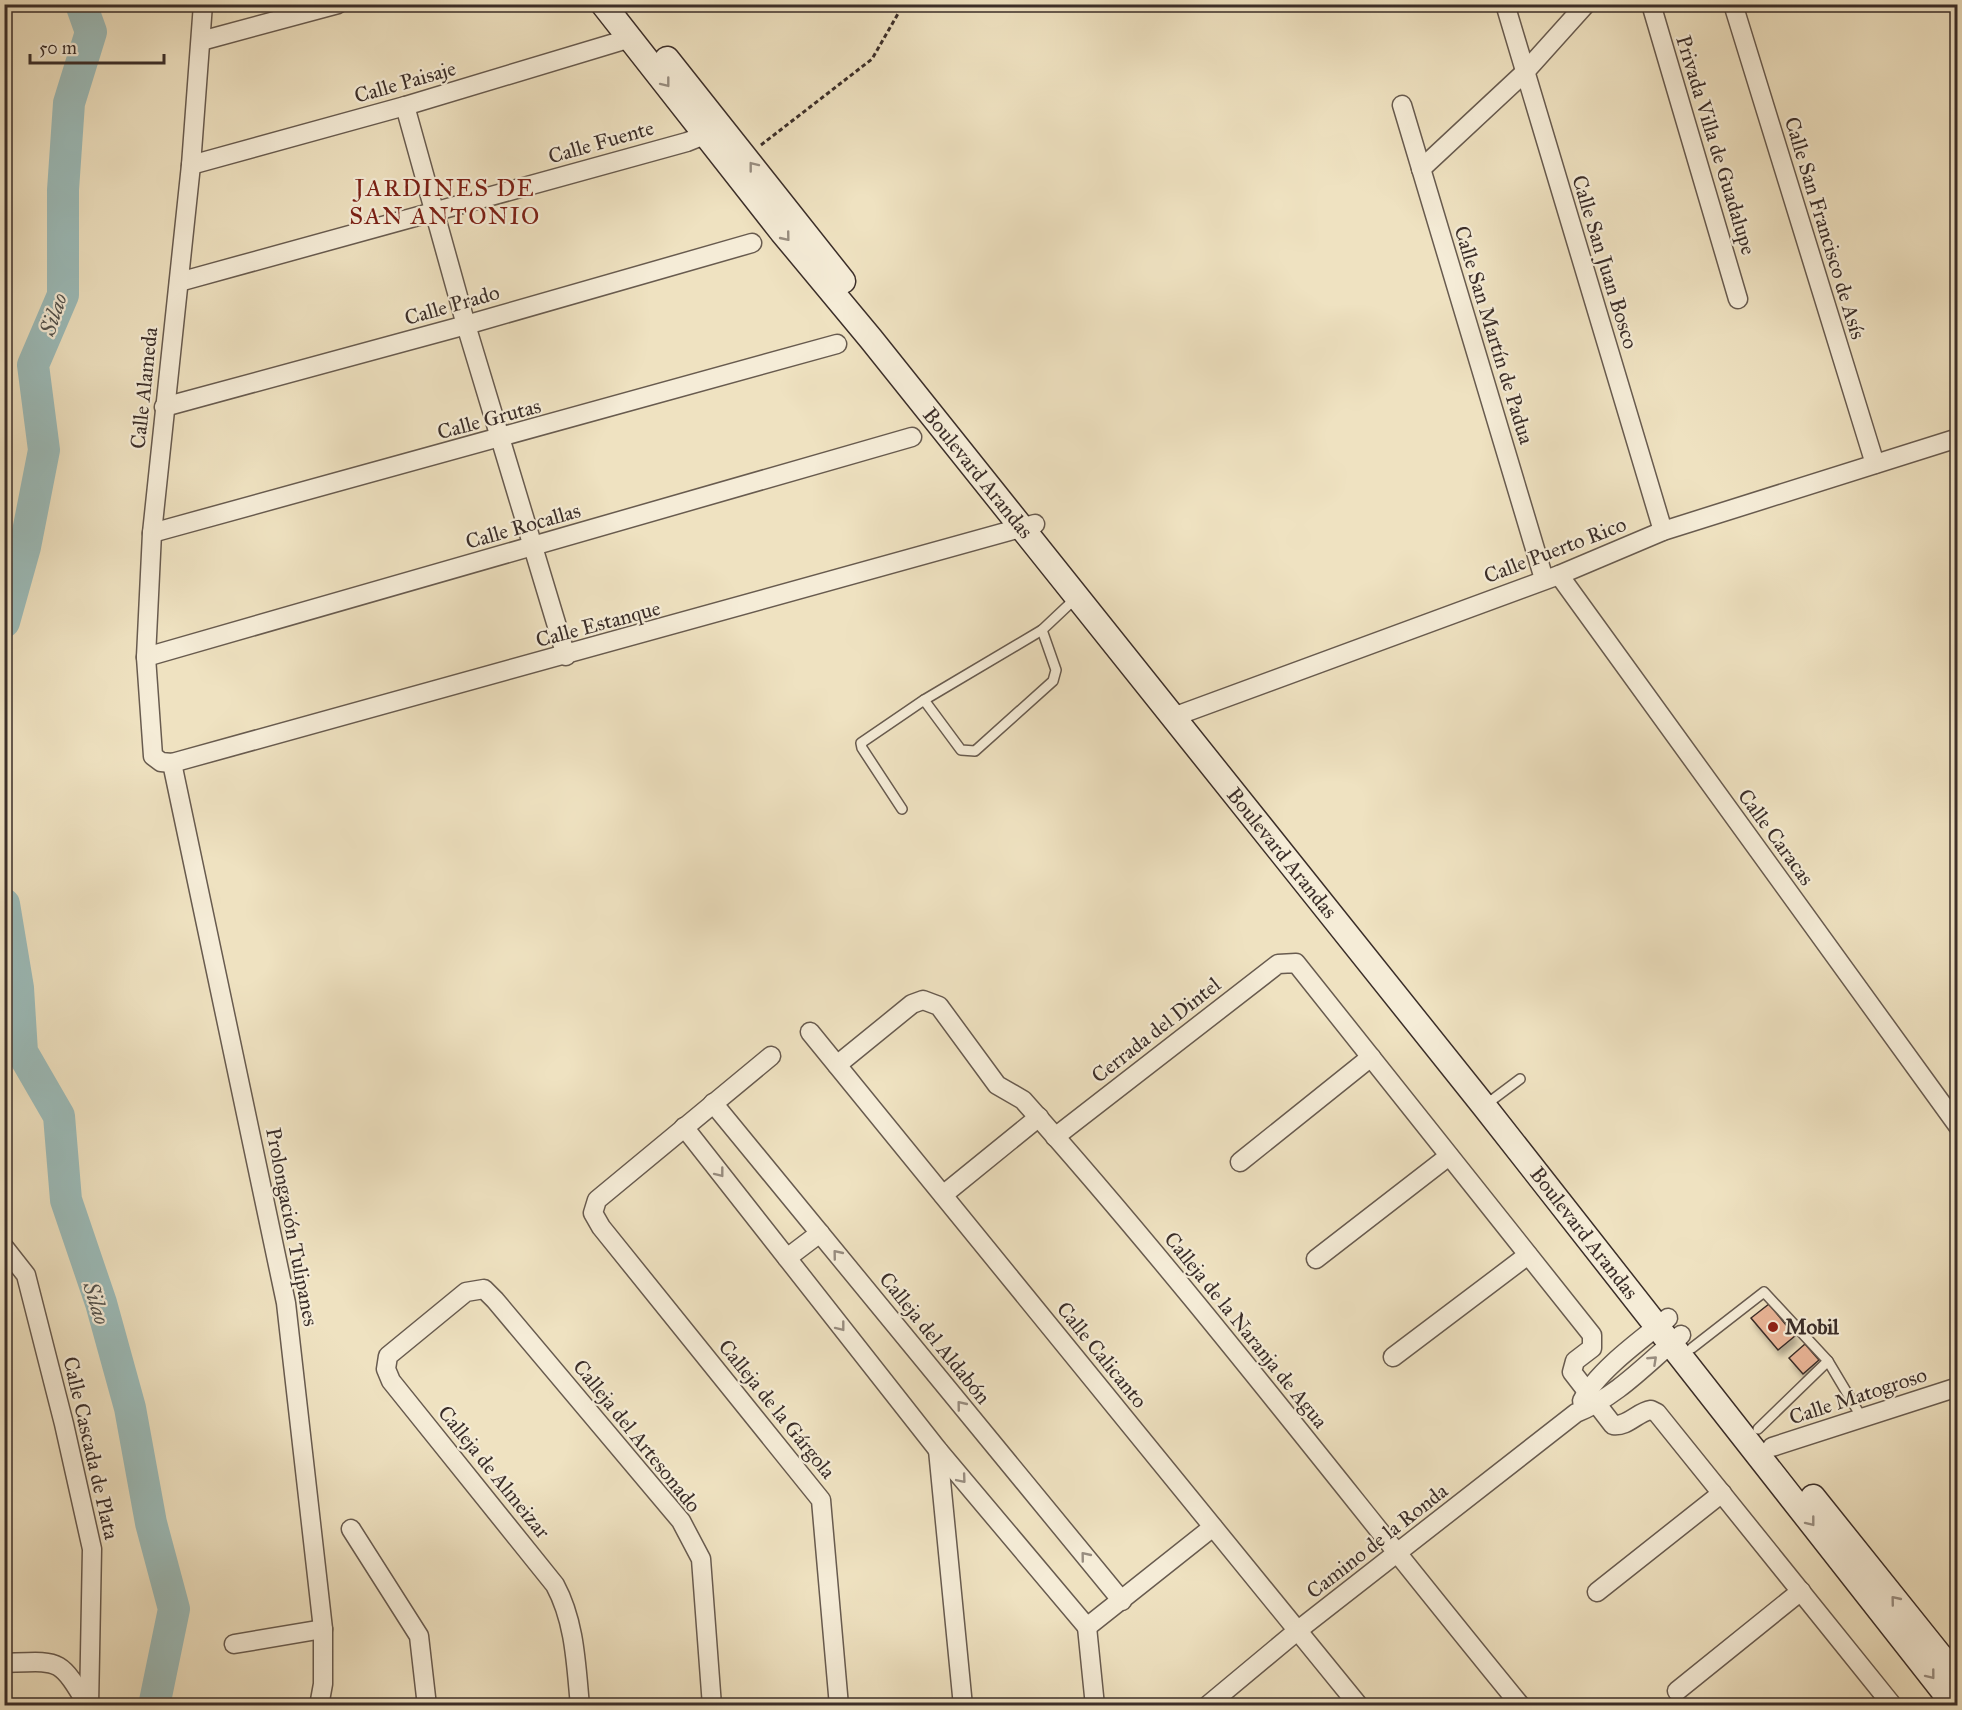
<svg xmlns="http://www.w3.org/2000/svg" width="1962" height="1710" font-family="'IM FELL Great Primer',serif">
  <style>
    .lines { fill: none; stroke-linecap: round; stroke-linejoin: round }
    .river { stroke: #9cbcba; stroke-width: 32 }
    .building { fill: #e8b496; stroke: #3b2e29; stroke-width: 1.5; filter: url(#shadow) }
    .lane-casing { stroke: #685b4f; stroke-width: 12 }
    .street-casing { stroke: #685b4f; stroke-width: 21 }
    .secondary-casing { stroke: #3b2e29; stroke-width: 27 }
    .path { stroke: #3b2e29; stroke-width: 3; stroke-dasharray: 4.5 3; stroke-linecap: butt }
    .lane { stroke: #f5ecd7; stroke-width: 9 }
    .street { stroke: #f5ecd7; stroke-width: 18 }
    .secondary { stroke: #f5ecd7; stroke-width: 24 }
    .oneway { stroke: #988d80 }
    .poi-dot { fill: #8f2418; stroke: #f5ecd7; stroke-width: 2 }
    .labels { text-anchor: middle; stroke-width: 4.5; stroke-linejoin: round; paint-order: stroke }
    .street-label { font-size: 21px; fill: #3b2e29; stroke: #f5ecd7 }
    .poi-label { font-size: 21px; font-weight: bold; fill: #3b2e29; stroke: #f5ecd7; text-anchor: start }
    .water-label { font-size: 22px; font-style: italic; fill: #53524d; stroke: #f5ecd7 }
    .quarter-label { font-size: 24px; letter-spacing: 1.5px; fill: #7a1f14; stroke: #f5ecd7 }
  </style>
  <defs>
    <filter id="shadow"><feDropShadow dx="3.5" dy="6" stdDeviation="3" flood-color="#0004"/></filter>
  </defs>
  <rect width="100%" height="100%" fill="#efe2c1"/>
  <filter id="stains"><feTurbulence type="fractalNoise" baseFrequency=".00333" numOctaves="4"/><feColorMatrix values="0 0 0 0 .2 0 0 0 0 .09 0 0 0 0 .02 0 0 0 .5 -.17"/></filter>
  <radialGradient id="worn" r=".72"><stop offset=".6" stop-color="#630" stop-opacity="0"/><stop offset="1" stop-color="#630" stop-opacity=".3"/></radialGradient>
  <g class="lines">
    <g class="river">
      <path d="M 4,622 L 25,547 L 44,450 L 33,365 L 63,295 L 63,190 L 69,103 L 91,32 L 81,4"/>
      <path d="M 4,904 L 18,988 L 22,1052 L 59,1116 L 66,1200 L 101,1303 L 130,1408 L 151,1523 L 174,1609 L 154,1706"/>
    </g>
  </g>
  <g class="building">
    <path d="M 1769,1304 L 1795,1336 L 1778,1350 L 1751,1318 Z"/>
    <path d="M 1805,1344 L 1819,1360 L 1803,1374 L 1789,1358 Z"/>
  </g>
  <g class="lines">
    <g class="lane-casing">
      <g id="lane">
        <path d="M 924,700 L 961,750 L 975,751 L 1053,681 L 1056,670 L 1042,630"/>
        <path d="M 902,809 L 862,748 L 861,743 L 924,700 L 1042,630 L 1077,597"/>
        <path d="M 1484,1106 L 1520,1079"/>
        <path d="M 1692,1348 L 1764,1292 L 1828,1361 L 1758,1429"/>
        <path d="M 1828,1361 L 1862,1418"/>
      </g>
    </g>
    <g class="street-casing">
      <g id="street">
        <path d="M 203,4 L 191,165 L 152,533 L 146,657 L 153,756 L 161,762 L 172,763 L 1035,524"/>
        <path d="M 1505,4 L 1663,531"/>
        <path d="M 1651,4 L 1738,299"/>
        <path d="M 1733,4 L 1875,464"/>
        <path d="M 201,41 L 338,4"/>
        <path d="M 1402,105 L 1544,579"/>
        <path d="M 405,106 L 466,325 L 566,656"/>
        <path d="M 191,165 L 405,106 L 631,38"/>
        <path d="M 1421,169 L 1524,73 L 1586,4"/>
        <path d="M 179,282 L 687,142 L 717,130"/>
        <path d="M 164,407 L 466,325 L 752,243"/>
        <path d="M 152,533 L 837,344"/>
        <path d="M 1559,575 L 1958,1126"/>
        <path d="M 146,657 L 912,437"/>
        <path d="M 1173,717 L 1559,575 L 1663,531 L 1958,438"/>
        <path d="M 172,763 L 286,1303 L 323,1629 L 323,1684 L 319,1706"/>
        <path d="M 810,1032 L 1359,1706"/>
        <path d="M 771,1056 L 597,1200 L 593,1213 L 601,1227 L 821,1500 L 839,1706"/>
        <path d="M 837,1065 L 912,1004 L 923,1000 L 939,1006 L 997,1085 L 1023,1100 C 1197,1295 1355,1504 1521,1706"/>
        <path d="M 713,1103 L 1122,1601"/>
        <path d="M 684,1127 L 938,1450 L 1087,1627"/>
        <path d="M 1055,1137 L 1278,964 L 1296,963 L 1592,1335 L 1592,1348 L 1575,1361 L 1572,1372 L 1613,1425 C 1628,1427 1637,1412 1651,1410 L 1657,1413 L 1893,1706"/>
        <path d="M 1240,1162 L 1371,1057"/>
        <path d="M 943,1195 L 1039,1117"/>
        <path d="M 4,1247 L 26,1275 L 64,1424 L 92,1549 L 89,1706"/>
        <path d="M 787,1258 L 820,1233"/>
        <path d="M 1316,1259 L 1449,1156"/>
        <path d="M 1393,1357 L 1528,1255"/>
        <path d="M 1582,1401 C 1597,1371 1642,1339 1668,1318"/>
        <path d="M 1772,1447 L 1958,1387"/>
        <path d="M 938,1450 L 963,1706"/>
        <path d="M 351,1529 L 419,1636 L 427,1706"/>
        <path d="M 1597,1592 L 1722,1493"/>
        <path d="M 1087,1627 L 1213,1527"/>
        <path d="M 1087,1627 L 1095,1706"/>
        <path d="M 234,1644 L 323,1629"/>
        <path d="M 4,1663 C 60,1661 59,1657 88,1706"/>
        <path d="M 1677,1691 L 1801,1591"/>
        <path d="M 580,1706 C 576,1664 575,1622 555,1585 L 391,1381 L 386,1369 L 388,1356 L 466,1292 L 484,1289 L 495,1300 L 681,1521 L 701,1559 L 712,1706"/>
        <path d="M 1207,1706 L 1297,1631 L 1576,1413 C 1618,1396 1647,1363 1681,1335"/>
      </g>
    </g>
    <g class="secondary-casing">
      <g id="secondary">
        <path d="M 603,4 L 782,232 L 871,339 L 1484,1106 L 1955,1706"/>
        <path d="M 667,59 L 843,281"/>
        <path d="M 1813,1497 L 1958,1678"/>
      </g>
    </g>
    <path class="path" d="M 761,145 L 872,59 L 899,12 L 897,4"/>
    <use href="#lane" class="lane"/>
    <use href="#street" class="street"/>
    <use href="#secondary" class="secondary"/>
  </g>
  <defs><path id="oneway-chevron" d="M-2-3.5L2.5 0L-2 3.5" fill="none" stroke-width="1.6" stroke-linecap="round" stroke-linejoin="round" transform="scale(1.5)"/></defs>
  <g class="oneway">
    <use href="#oneway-chevron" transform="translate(666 83) rotate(52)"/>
    <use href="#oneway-chevron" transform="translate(753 166) rotate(-128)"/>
    <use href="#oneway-chevron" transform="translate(786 237) rotate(51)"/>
    <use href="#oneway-chevron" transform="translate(720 1173) rotate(52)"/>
    <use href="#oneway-chevron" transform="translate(837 1254) rotate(-129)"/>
    <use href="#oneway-chevron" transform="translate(841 1327) rotate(52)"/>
    <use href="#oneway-chevron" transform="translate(1653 1360) rotate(-43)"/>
    <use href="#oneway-chevron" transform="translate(961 1405) rotate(-129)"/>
    <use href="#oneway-chevron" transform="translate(962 1479) rotate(50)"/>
    <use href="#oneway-chevron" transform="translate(1811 1522) rotate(52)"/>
    <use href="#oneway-chevron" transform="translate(1085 1556) rotate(-129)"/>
    <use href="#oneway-chevron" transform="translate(1895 1600) rotate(-129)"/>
    <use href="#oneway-chevron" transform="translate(1931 1675) rotate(52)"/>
  </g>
  <circle class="poi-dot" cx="1773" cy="1327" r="6"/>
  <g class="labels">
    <g class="street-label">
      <text transform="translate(405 82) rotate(-16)" y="7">Calle Paisaje</text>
      <text transform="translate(601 142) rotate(-16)" y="7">Calle Fuente</text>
      <text transform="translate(1716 145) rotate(73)" y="7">Privada Villa de Guadalupe</text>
      <text transform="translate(1825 228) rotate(73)" y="7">Calle San Francisco de Asís</text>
      <text transform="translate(1605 262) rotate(73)" y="7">Calle San Juan Bosco</text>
      <text transform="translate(452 305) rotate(-16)" y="7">Calle Prado</text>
      <text transform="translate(1494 335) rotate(73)" y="7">Calle San Martín de Padua</text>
      <text transform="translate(144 388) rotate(-84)" y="7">Calle Alameda</text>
      <text transform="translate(489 419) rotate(-15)" y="7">Calle Grutas</text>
      <text transform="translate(978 473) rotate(51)" y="7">Boulevard Arandas</text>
      <text transform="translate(523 526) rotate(-16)" y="7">Calle Rocallas</text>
      <text transform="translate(1555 550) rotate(-21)" y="7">Calle Puerto Rico</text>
      <text transform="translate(598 624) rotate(-15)" y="7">Calle Estanque</text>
      <text transform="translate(1776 837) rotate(54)" y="7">Calle Caracas</text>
      <text transform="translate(1282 853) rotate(51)" y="7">Boulevard Arandas</text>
      <text transform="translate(1156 1030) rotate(-38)" y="7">Cerrada del Dintel</text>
      <text transform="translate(292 1227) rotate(79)" y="7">Prolongación Tulipanes</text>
      <text transform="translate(1584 1233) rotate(52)" y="7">Boulevard Arandas</text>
      <text transform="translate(1246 1330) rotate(51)" y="7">Calleja de la Naranja de Agua</text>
      <text transform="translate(935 1338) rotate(51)" y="7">Calleja del Aldabón</text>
      <text transform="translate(1102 1355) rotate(51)" y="7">Calle Calicanto</text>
      <text transform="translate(1858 1396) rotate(-18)" y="7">Calle Matogroso</text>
      <text transform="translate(777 1409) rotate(51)" y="7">Calleja de la Gárgola</text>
      <text transform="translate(637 1436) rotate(51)" y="7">Calleja del Artesonado</text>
      <text transform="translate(91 1448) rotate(77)" y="7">Calle Cascada de Plata</text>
      <text transform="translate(494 1472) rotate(51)" y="7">Calleja de Almeizar</text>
      <text transform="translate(1377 1541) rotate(-38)" y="7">Camino de la Ronda</text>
    </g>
    <g class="poi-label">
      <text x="1785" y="1334">Mobil</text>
    </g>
    <g class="water-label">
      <text transform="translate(53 314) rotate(-71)" y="8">Silao</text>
      <text transform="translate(97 1303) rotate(73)" y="8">Silao</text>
    </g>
    <g class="quarter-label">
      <text x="445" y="196">JARDINES DE<tspan x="445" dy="28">SAN ANTONIO</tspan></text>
    </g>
  </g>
  <rect width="1962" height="1710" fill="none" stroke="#efe2c1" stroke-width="24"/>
  <rect x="6" y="6" width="1950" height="1698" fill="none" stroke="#3b2e29" stroke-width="3"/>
  <rect x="12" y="12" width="1938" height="1686" fill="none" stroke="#3b2e29" stroke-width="1.5"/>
  <path d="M30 54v9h134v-9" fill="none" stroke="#3b2e29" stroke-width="3"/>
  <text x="39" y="54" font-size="18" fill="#3b2e29" stroke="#f5ecd7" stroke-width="4.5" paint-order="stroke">50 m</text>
  <rect width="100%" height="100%" filter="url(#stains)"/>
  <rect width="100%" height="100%" fill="url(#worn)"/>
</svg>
